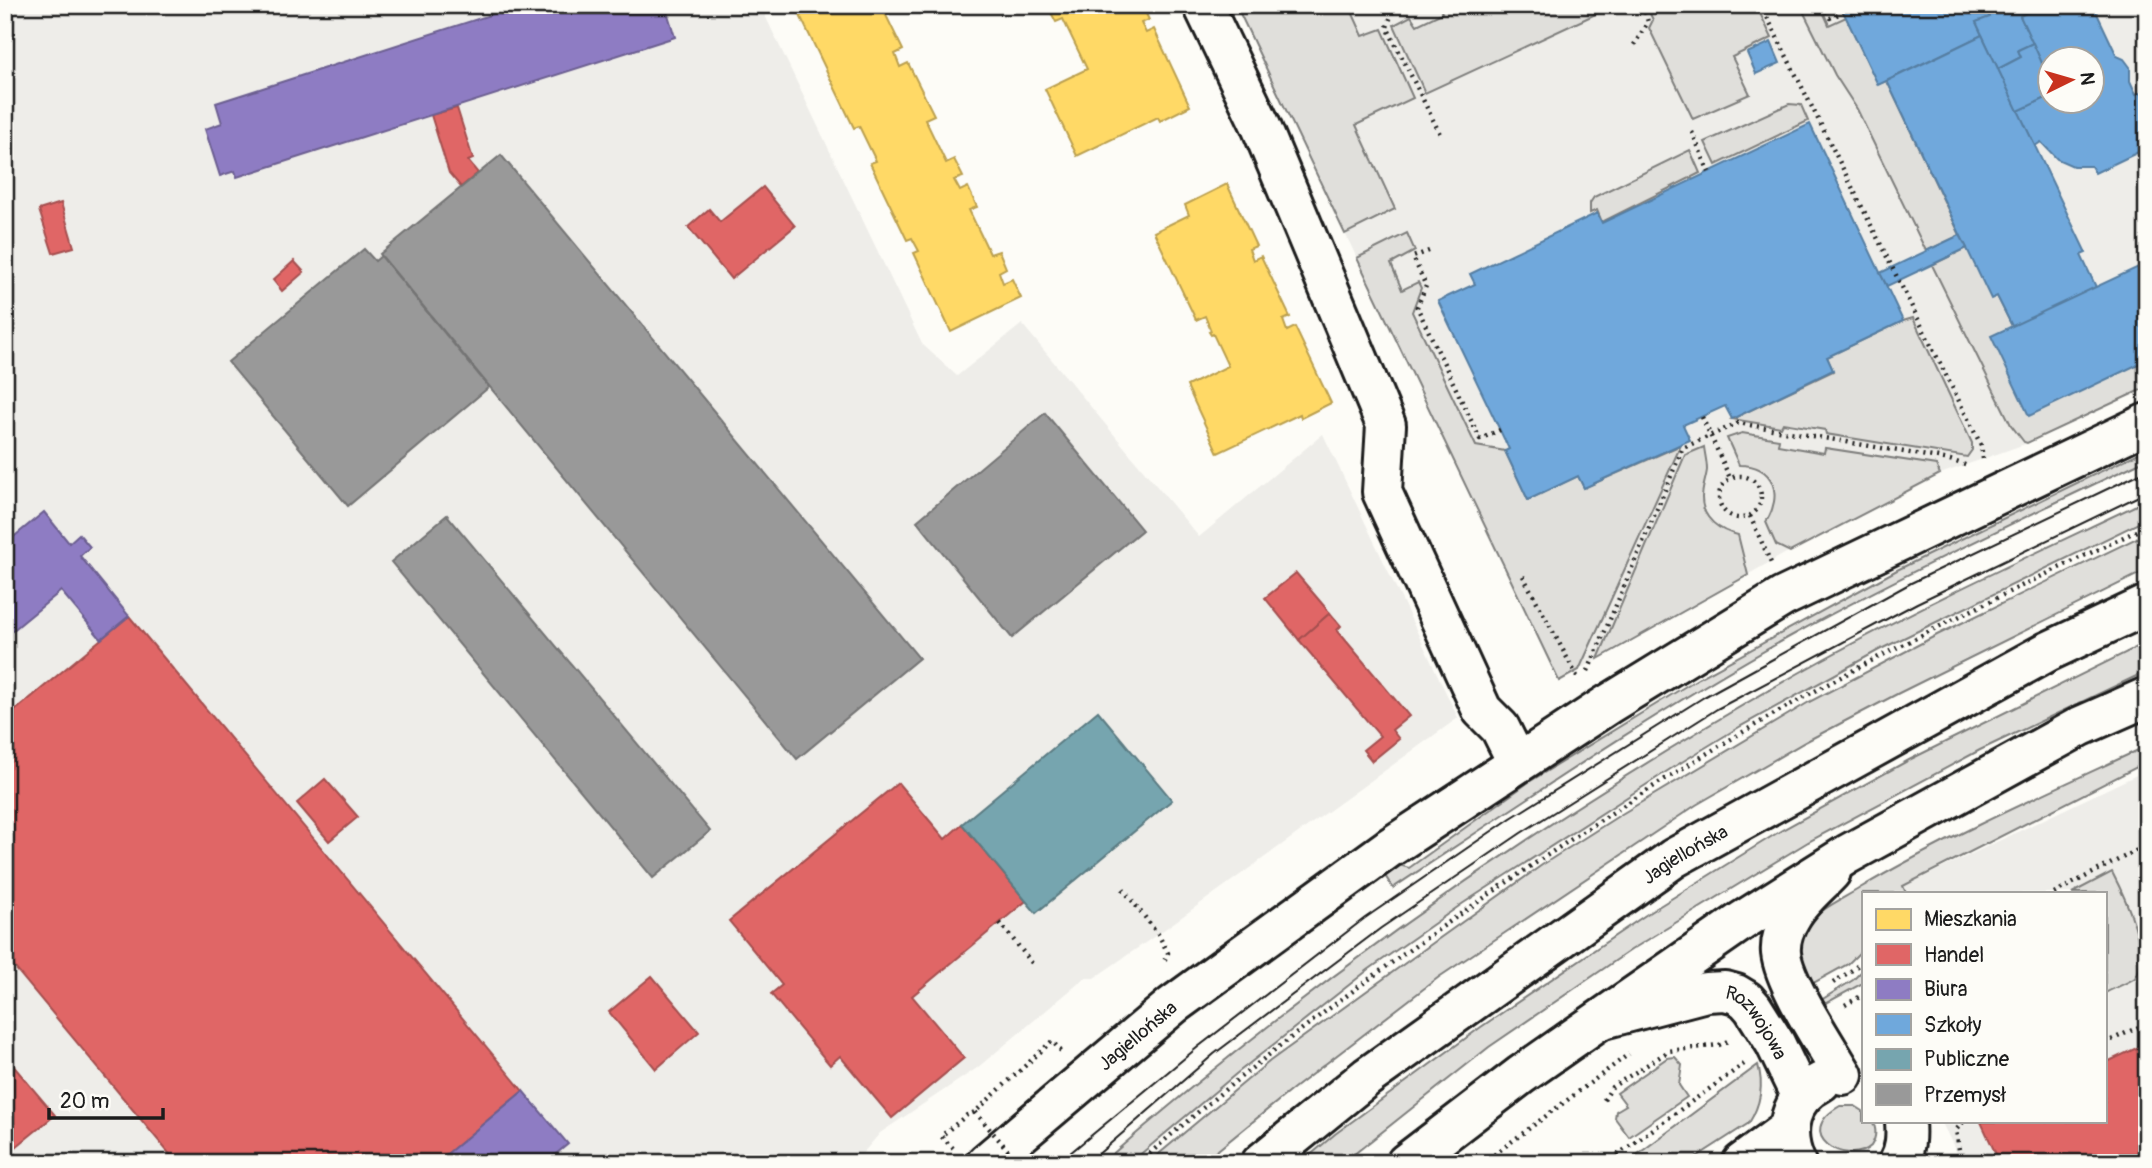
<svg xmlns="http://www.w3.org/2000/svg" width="2152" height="1168" font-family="Pangolin,sans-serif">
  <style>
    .built { fill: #eeede9; fill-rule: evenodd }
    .green { fill: #e0dfdb; stroke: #7e7e7c; stroke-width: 2 }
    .homes { fill: #ffd966; stroke: #bba050; stroke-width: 2 }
    .shops { fill: #e06666; stroke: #a55050; stroke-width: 2 }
    .offices { fill: #8e7cc3; stroke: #6c5f91; stroke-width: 2 }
    .schools { fill: #6fa8dc; stroke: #567ea2; stroke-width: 2 }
    .public { fill: #76a5af; stroke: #5b7c83; stroke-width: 2 }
    .industry { fill: #999; stroke: #747474; stroke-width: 2 }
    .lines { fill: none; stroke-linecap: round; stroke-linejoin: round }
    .minor-casing { stroke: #1c1c1c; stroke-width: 44 }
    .major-casing { stroke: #1c1c1c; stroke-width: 44 }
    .path { stroke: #1c1c1c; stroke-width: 4.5; stroke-dasharray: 2 5; stroke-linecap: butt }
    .minor { stroke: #fdfcf7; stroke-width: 38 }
    .major { stroke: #fdfcf7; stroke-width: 38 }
    .tram { stroke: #1c1c1c; stroke-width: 2 }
    .path-bridge { stroke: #1c1c1c; stroke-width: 4.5; stroke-dasharray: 2 5; stroke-linecap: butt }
    .labels { text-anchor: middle; stroke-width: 7; stroke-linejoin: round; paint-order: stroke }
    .street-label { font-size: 19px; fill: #1c1c1c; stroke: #fdfcf7 }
  </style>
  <rect width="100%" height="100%" fill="#fdfcf7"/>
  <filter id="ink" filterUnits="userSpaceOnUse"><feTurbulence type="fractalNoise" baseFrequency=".0143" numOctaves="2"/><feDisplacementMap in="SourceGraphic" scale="14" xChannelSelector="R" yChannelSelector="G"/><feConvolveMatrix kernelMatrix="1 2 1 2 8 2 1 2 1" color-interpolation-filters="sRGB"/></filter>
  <g filter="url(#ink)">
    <g class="built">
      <path d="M 5,5 L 760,5 L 922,344 L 957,376 L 1022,324 L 1199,537 L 1323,434 L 1458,718 L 1158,934 L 1094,978 L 1085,978 L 977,1068 L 880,1133 L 857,1160 L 858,1163 L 5,1163 Z"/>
      <path d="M 1236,5 L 2147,5 L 2147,387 L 2028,443 L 1940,474 L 1786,553 L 1559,681 ZM 2050,60 L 2092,60 L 2092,102 L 2050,102 Z"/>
      <path d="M 2147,770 L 2147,1163 L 1962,1163 L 1941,1121 L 2105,1121 L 2105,893 L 1890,893 Z"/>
    </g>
    <g class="green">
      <path d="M 1236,5 L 1349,5 L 1363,36 L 1382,29 L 1413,98 L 1356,125 L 1395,209 L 1345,234 Z"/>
      <path d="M 1439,5 L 1615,5 L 1425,93 L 1394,25 L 1411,16 L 1417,25 L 1442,13 Z"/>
      <path d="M 1646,5 L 1735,5 L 1738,11 L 1756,5 L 1772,38 L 1732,57 L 1750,94 L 1693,119 L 1649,28 L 1653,20 Z"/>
      <path d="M 1800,5 L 1820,5 L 1829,25 L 1846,17 L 1878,84 L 1887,81 L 1960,235 L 1926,251 L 1857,109 L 1835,75 Z"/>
      <path d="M 1789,104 L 1801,105 L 1808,121 L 1716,165 L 1705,142 Z"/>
      <path d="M 1690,150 L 1700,173 L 1602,222 L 1597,210 L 1590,213 L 1590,203 L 1594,197 Z"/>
      <path d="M 1407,233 L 1415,251 L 1391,264 L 1402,290 L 1418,282 L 1421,288 L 1412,312 L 1476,446 L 1505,451 L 1528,500 L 1578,476 L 1584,488 L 1681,445 L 1579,670 L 1559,681 L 1357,258 Z"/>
      <path d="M 1967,248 L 1997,296 L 2013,328 L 2147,360 L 2147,387 L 2027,443 L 2024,442 L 2011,425 L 1932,265 Z"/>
      <path d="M 1913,318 L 1972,443 L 1972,450 L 1967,457 L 1826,434 L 1825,430 L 1783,423 L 1781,427 L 1732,419 L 1833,371 L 1827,357 L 1903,321 Z"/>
      <path d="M 1742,433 L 1779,439 L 1778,445 L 1824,453 L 1825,448 L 1936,465 L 1940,474 L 1790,552 L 1776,545 L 1766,522 C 1783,495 1775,465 1739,465 L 1727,438 Z"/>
      <path d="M 1704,447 C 1705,455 1707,462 1707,470 C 1706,479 1702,488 1702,498 C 1702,519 1720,531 1738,535 L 1748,575 L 1598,659 L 1685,455 Z"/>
      <path d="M 2147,449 L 2147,459 C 2027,516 1908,572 1791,636 C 1654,712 1524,801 1393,888 L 1380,868 L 1389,862 L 1409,868 L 1529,782 L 1699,678 L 1897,570 Z"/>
      <path d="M 2147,500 L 2147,519 L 1879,650 L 1741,726 L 1672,768 L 1462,904 L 1368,970 L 1236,1074 L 1130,1163 L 1102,1163 C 1324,970 1566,803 1822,660 C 1928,602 2038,552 2147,500 Z"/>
      <path d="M 2147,533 L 2147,570 L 1899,693 L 1805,742 L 1696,805 L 1439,977 L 1294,1088 L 1202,1163 L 1148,1163 L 1270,1061 L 1437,940 L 1542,865 L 1620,815 L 1809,702 L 1937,635 Z"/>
      <path d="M 2147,642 L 2147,671 L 1980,750 L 1808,842 L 1631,950 L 1489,1047 L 1343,1163 L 1301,1163 L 1335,1134 L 1481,1027 L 1650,912 L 1782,830 L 1909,760 Z"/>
      <path d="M 2147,746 L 2147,762 L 1903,886 L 1906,893 L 1863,893 L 1863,949 L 1848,964 L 1810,985 C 1800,966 1794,944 1808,925 C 1820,908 1843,899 1860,888 C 1952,834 2050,791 2147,746 Z"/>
      <path d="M 2112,872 C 2125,897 2152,955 2135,978 C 2126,984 2114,988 2105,993 L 2105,893 L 2072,893 Z"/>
      <path d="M 1863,970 L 1863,983 L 1821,1006 L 1818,1002 L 1853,980 Z"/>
      <path d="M 1675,1057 L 1682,1065 L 1679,1085 L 1687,1097 L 1629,1137 L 1615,1118 L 1616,1111 L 1626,1105 L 1617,1093 L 1667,1058 Z"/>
      <path d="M 1758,1065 C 1764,1086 1761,1104 1749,1123 L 1687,1163 L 1626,1163 Z"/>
      <path d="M 1840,1106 L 1855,1106 L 1863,1111 L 1863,1121 L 1872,1121 C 1877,1129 1876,1138 1871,1146 C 1847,1168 1790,1134 1840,1106 Z"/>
    </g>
    <g class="homes">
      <path d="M 795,5 L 881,5 L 903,50 L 895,54 L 900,67 L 908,63 L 934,115 L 925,119 L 946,163 L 954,159 L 963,177 L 954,180 L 960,191 L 968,187 L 977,207 L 969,210 L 990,254 L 999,251 L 1006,268 L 999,272 L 1003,283 L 1012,279 L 1021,298 L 951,332 L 914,253 L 919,251 L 912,238 L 907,240 L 870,163 L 876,161 L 859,126 L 854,128 Z"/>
      <path d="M 1047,5 L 1142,5 L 1149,20 L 1141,23 L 1146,33 L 1154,29 L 1190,106 L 1160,121 L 1158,117 L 1077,156 L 1045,89 L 1087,69 L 1063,19 L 1056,22 Z"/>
      <path d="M 1227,184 L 1256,246 L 1249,249 L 1253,260 L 1261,256 L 1290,317 L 1283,320 L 1287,331 L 1295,327 L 1331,403 L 1301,418 L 1300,414 L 1218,453 L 1187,386 L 1228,366 L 1213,334 L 1211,335 L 1209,332 L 1211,331 L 1205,316 L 1196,320 L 1154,232 L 1189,215 L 1185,205 Z"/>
    </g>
    <g class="shops">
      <path d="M 457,108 L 473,159 L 468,161 L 478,173 L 461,187 L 449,173 L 431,115 Z"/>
      <path d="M 763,187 L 795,226 L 731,279 L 688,227 L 709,209 L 720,222 Z"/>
      <path d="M 61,203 L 74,247 L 53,253 L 39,210 Z"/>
      <path d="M 294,261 L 304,272 L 282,291 L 273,280 Z"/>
      <path d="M 1296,573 L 1330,613 L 1299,640 L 1265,598 Z"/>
      <path d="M 1330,613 L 1341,626 L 1337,630 L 1409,716 L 1392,730 L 1399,739 L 1372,761 L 1363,750 L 1380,736 L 1299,640 Z"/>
      <path d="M 129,616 L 523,1091 L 436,1163 L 177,1163 L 5,956 L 5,719 Z"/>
      <path d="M 325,779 L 358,817 L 329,841 L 297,803 Z"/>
      <path d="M 898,783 L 945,839 L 962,824 L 1026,901 L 912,996 L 964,1058 L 892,1118 L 840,1056 L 830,1065 L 771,994 L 782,985 L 729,921 Z"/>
      <path d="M 652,976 L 699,1032 L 656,1069 L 609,1012 Z"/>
      <path d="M 2147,1043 L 2147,1163 L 2000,1163 L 1981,1122 L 2105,1121 L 2105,1063 Z"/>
      <path d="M 5,1056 L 55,1115 L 5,1156 Z"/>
    </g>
    <g class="offices">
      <path d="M 521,5 L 665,5 L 675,37 L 237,177 L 235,171 L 220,176 L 205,129 L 222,123 L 216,103 Z"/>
      <path d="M 44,512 L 69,543 L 79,534 L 90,547 L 80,556 L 129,616 L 101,639 L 61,591 L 5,637 L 5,544 Z"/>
      <path d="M 523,1091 L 568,1144 L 545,1163 L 436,1163 Z"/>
    </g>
    <g class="schools">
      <path d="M 1845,5 L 1984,5 L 1990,17 L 1976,22 L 1982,35 L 1878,85 L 1841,7 Z"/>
      <path d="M 1984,5 L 2042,5 L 2020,16 L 2033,43 L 2018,50 L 2021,57 L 1998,69 L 1976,22 L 1990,17 Z"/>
      <path d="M 2042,5 L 2093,5 L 2117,56 L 2124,59 L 2130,67 L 2130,81 L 2136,94 L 2141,92 L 2147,109 L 2147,148 L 2095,173 L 2091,166 L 2073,166 L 2057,159 L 2041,142 L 2035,146 L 2018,111 L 2050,96 L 2050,102 L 2092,102 L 2092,60 L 2050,60 L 2050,81 L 2020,16 Z"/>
      <path d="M 1982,35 L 2086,253 L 2081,255 L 2096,287 L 2013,328 L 1997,296 L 1991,299 L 1887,81 Z"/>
      <path d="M 1771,42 L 1780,63 L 1756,74 L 1747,53 Z"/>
      <path d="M 2033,43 L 2050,81 L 2050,96 L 2018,111 L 1998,69 L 2021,57 L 2018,50 Z"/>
      <path d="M 1810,124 L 1903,321 L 1827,357 L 1833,370 L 1732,419 L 1725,406 L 1683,425 L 1690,440 L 1584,488 L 1578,476 L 1528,500 L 1505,451 L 1509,449 L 1438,301 L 1475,284 L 1470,274 L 1597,213 L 1602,223 Z"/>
      <path d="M 1960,235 L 1967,248 L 1887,286 L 1880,273 Z"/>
      <path d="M 2147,263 L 2147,360 L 2029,416 L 1991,336 Z"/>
    </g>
    <path class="public" d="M 1098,711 L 1172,800 L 1036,913 L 962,824 Z"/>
    <g class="industry">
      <path d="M 501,155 L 919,658 L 797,759 L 380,254 Z"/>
      <path d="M 364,249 L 375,261 L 381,256 L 489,387 L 348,506 L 228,362 Z"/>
      <path d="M 1045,413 L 1142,530 L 1012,638 L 917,521 Z"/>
      <path d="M 447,515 L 710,831 L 653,878 L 391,562 Z"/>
    </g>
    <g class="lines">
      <g class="minor-casing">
        <g id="minor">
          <path d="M 1203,5 L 1260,124 L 1386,425 L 1382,492 L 1482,710 L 1500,728 L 1517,762"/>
          <path d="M 1831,872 C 1818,886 1800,900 1791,917 C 1785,927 1780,941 1781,953 C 1784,984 1827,1047 1843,1075"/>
          <path id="s1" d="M 1603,1019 L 1706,992 L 1725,991 L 1736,994 L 1746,1000 L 1753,1008 L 1775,1043 L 1801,1097"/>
          <path id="s2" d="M 986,1163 L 1173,1005 L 1389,848 L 1607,705 L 1783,597 L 2147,423"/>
          <path d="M 1742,1163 L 1788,1129"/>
          <path d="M 1796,1163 C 1782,1132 1789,1098 1821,1082"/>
          <path d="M 1898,1163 C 1906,1149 1906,1136 1905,1121"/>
        </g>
      </g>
      <g class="major-casing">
        <g id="major">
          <path id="s3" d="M 1261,1163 L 1367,1077 L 1674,858 L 2047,652 L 2147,605"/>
          <path d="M 1406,1163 L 1521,1075 L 1601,1019 L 1742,921 L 1848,854 L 2081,726 L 2147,697"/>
        </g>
      </g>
      <g class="path">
        <path d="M 1395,5 L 1387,27 L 1440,134"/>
        <path d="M 1761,5 L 1981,445 L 1983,459"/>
        <path d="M 1824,5 L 1830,18 L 1843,12"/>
        <path d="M 1634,45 L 1648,22 L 1643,5"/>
        <path d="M 1692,132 L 1709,172"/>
        <path d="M 1429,251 L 1413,257 L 1426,286 L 1417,307 L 1480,439 L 1500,430"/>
        <path d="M 1702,417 L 1730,478"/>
        <circle cx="1740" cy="497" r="21"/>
        <path d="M 1750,516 L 1771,563"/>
        <path d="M 1523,576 L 1578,678"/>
        <path d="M 1588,671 L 1683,448 L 1738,423 L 1950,460 L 1968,466"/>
        <path d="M 1123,889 L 1158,934 L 1168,953 L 1163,963"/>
        <path d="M 2054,893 L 2147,845"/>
        <path d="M 1000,923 L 1032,963"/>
        <path d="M 1833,983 L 1855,968 L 1863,960"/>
        <path d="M 1845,1005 L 1863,995"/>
        <path d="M 2105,1043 L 2147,1023"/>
        <path d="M 1604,1100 L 1612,1087 L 1669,1051 L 1719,1045 L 1730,1040"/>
        <path d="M 953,1148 L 941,1136 L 967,1115 L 975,1112 L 1052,1041 L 1061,1051"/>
        <path d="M 1139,1163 C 1241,1072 1350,991 1462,913 C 1594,822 1729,735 1871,661 C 1962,614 2054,570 2147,526"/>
        <path d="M 1483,1163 L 1629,1054"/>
        <path d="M 1606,1163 L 1744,1064"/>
        <path d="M 1961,1163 L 1956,1130 L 1964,1121"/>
      </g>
      <use href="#minor" class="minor"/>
      <use href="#major" class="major"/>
      <g class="tram">
        <path d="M 1058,1163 L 1198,1047 L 1365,918 L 1511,818 L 1704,697 L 1911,583 L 2147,470"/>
        <path d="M 1088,1163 L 1214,1054 L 1381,928 L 1521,833 L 1717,709 L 1917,603 L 2147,492"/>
      </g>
      <path class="path-bridge" d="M 975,1112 L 1019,1163"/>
    </g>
  </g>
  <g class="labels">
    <g class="street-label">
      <text dy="7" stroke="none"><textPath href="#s3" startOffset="525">Jagiellońska</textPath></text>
      <text dy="7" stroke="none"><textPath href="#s1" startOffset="172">Rozwojowa</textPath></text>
      <text dy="7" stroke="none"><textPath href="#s2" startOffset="198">Jagiellońska</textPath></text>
    </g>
  </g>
  <rect width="2152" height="1168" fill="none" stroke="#fdfcf7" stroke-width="28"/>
  <rect x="14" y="14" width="2124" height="1140" fill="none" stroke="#1c1c1c" stroke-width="2.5" filter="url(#ink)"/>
  <rect x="1862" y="892" width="245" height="231" fill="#fdfcf7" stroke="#a3a29f" stroke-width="2"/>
  <rect x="1876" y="909" width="35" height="21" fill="#ffd966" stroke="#a3a29f" stroke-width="2"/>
  <text x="1924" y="926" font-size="21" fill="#1c1c1c">Mieszkania</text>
  <rect x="1876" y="944" width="35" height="21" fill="#e06666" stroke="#a3a29f" stroke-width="2"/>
  <text x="1924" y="962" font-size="21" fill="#1c1c1c">Handel</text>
  <rect x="1876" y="979" width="35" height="21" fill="#8e7cc3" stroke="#a3a29f" stroke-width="2"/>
  <text x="1924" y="996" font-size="21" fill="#1c1c1c">Biura</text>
  <rect x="1876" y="1014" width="35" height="21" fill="#6fa8dc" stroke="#a3a29f" stroke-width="2"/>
  <text x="1924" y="1032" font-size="21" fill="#1c1c1c">Szkoły</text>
  <rect x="1876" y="1049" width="35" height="21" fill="#76a5af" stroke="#a3a29f" stroke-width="2"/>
  <text x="1924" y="1066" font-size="21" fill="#1c1c1c">Publiczne</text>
  <rect x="1876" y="1084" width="35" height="21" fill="#999999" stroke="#a3a29f" stroke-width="2"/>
  <text x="1924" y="1102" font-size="21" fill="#1c1c1c">Przemysł</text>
  <g transform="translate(2071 80) rotate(85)"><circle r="33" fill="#fdfcf7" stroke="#a3a29f" stroke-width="2"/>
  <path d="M0-5L12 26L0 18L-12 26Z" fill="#c8321e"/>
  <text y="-10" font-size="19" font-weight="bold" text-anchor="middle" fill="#1c1c1c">N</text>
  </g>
  <path d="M49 1108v10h114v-10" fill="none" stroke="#1c1c1c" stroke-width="3.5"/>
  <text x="60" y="1108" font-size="21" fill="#1c1c1c" stroke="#fdfcf7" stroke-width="5" paint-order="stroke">20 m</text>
</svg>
